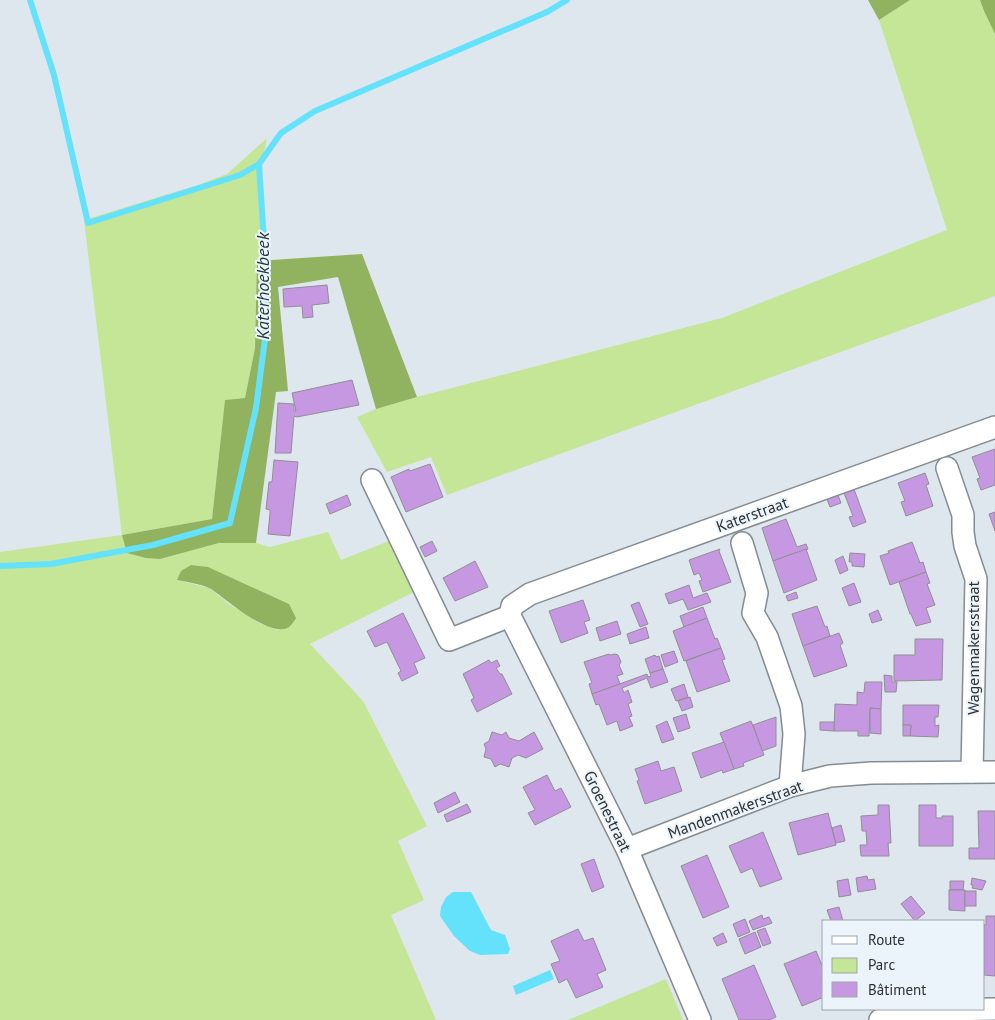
<svg xmlns="http://www.w3.org/2000/svg" width="995" height="1020" font-family="'PT Sans',sans-serif">
  <style>
    .green { fill: #c4e696; fill-rule: evenodd }
    .forest { fill: #91b25f }
    .water { fill: #64e2fb }
    .lines { fill: none; stroke-linecap: round; stroke-linejoin: round }
    .stream { stroke: #64e2fb; stroke-width: 6 }
    .building { fill: #c798e2; stroke: #928d95 }
    .minor-casing { stroke: #848c93; stroke-width: 24 }
    .minor { stroke: #fff; stroke-width: 21 }
    .labels { text-anchor: middle; stroke-width: 4; stroke-linejoin: round; paint-order: stroke }
    .street-label { font-size: 16px; fill: #2d3133; stroke: #ebf4fb }
    .water-label { font-size: 18px; font-style: italic; fill: #1f353a; stroke: #ebf4fb }
  </style>
  <rect width="100%" height="100%" fill="#dee7ee"/>
  <g class="green">
    <path d="M 910,0 L 980,0 L 984,11 L 995,34 L 995,296 L 447,495 L 431,457 L 387,472 L 357,417 L 376,409 L 417,397 L 722,318 L 947,230 L 879,20 Z"/>
    <path d="M 267,138 L 261,169 L 266,260 L 257,261 L 255,348 L 245,398 L 225,400 L 212,519 L 122,535 L 160,559 L 219,543 L 256,543 L 270,547 L 328,532 L 341,560 L 389,541 L 414,592 L 310,644 L 363,701 L 427,826 L 398,841 L 424,900 L 391,915 L 436,1020 L 0,1020 L 0,552 L 122,535 L 84,220 L 198,185 L 227,174 ZM 191,565 L 208,567 L 289,604 L 278,630 L 261,624 L 229,604 L 209,588 L 177,580 Z"/>
    <path d="M 666,979 L 683,1020 L 568,1020 Z"/>
  </g>
  <g class="forest">
    <path d="M 868,0 L 910,0 L 879,20 Z"/>
    <path d="M 980,0 L 995,0 L 995,34 L 984,11 Z"/>
    <path d="M 362,254 L 417,397 L 376,409 L 338,277 L 278,287 L 288,391 L 276,392 L 256,543 L 219,543 L 160,559 L 146,558 L 127,553 L 122,535 L 212,519 L 225,400 L 245,398 L 255,348 L 257,261 Z"/>
    <path d="M 191,565 L 208,567 L 289,604 L 296,618 C 294,621 291,626 289,627 C 270,639 226,599 211,589 C 202,584 187,582 177,580 L 181,571 Z"/>
  </g>
  <g class="water">
    <path d="M 453,892 L 471,892 L 491,930 L 505,935 L 510,949 L 508,954 L 480,955 L 470,951 L 454,936 L 440,916 L 441,907 L 446,897 Z"/>
    <path d="M 550,970 L 554,979 L 516,995 L 513,986 Z"/>
  </g>
  <g class="lines">
    <g class="stream">
      <path d="M 30,0 L 54,75 L 88,223 L 240,175 L 259,164"/>
      <path d="M 0,566 L 51,564 L 153,545 L 230,523 L 256,408 L 265,339 L 266,272 L 259,164 L 281,133 L 315,111 L 547,12 L 567,0"/>
    </g>
  </g>
  <g class="building">
    <path d="M 327,285 L 329,303 L 312,305 L 313,317 L 303,318 L 302,306 L 284,307 L 283,289 Z"/>
    <path d="M 352,380 L 359,405 L 297,417 L 294,416 L 291,453 L 275,453 L 278,403 L 294,404 L 294,411 L 296,411 L 292,393 Z"/>
    <path d="M 995,449 L 995,485 L 981,490 L 977,479 L 980,478 L 972,457 Z"/>
    <path d="M 274,460 L 298,462 L 290,536 L 268,534 L 270,513 L 270,510 L 266,509 L 269,482 L 272,482 Z"/>
    <path d="M 430,464 L 443,497 L 406,512 L 391,477 L 409,469 L 410,471 Z"/>
    <path d="M 925,473 L 929,484 L 926,485 L 933,506 L 906,516 L 901,502 L 905,501 L 898,483 Z"/>
    <path d="M 854,489 L 866,522 L 853,527 L 849,517 L 853,516 L 844,493 Z"/>
    <path d="M 347,495 L 351,505 L 330,514 L 326,504 Z"/>
    <path d="M 838,495 L 841,503 L 830,507 L 827,499 Z"/>
    <path d="M 995,512 L 995,531 L 989,514 Z"/>
    <path d="M 786,519 L 797,547 L 806,544 L 808,549 L 773,561 L 762,528 Z"/>
    <path d="M 432,541 L 437,551 L 425,557 L 420,547 Z"/>
    <path d="M 912,542 L 920,563 L 923,562 L 926,572 L 890,585 L 880,556 L 889,553 L 888,551 Z"/>
    <path d="M 720,549 L 719,551 L 731,582 L 703,592 L 699,581 L 702,580 L 699,573 L 694,575 L 689,560 Z"/>
    <path d="M 806,549 L 817,580 L 784,593 L 773,561 Z"/>
    <path d="M 850,553 L 865,554 L 864,567 L 852,566 L 852,562 L 849,562 Z"/>
    <path d="M 843,556 L 848,570 L 840,574 L 835,560 Z"/>
    <path d="M 475,561 L 488,587 L 455,601 L 443,578 Z"/>
    <path d="M 926,572 L 930,583 L 927,584 L 935,605 L 926,608 L 931,622 L 916,626 L 911,614 L 910,614 L 899,582 Z"/>
    <path d="M 854,583 L 861,602 L 849,606 L 842,588 Z"/>
    <path d="M 689,585 L 693,598 L 707,593 L 711,602 L 688,610 L 683,599 L 669,604 L 665,594 Z"/>
    <path d="M 796,592 L 798,598 L 788,601 L 786,596 Z"/>
    <path d="M 583,600 L 590,620 L 584,622 L 588,633 L 561,643 L 549,611 Z"/>
    <path d="M 639,602 L 648,624 L 640,627 L 631,605 Z"/>
    <path d="M 817,606 L 825,627 L 827,626 L 830,636 L 803,646 L 792,614 Z"/>
    <path d="M 703,607 L 707,618 L 684,627 L 680,616 Z"/>
    <path d="M 878,610 L 882,620 L 872,623 L 869,614 Z"/>
    <path d="M 403,613 L 425,658 L 414,663 L 418,673 L 402,681 L 398,673 L 401,671 L 387,642 L 375,647 L 367,631 Z"/>
    <path d="M 707,618 L 715,639 L 717,638 L 721,648 L 684,661 L 673,631 Z"/>
    <path d="M 617,621 L 621,634 L 600,641 L 596,628 Z"/>
    <path d="M 646,627 L 649,638 L 630,644 L 627,634 Z"/>
    <path d="M 839,633 L 843,643 L 840,645 L 847,666 L 814,677 L 803,646 Z"/>
    <path d="M 915,639 L 943,639 L 942,680 L 894,681 L 894,655 L 915,655 Z"/>
    <path d="M 721,648 L 725,659 L 722,660 L 730,681 L 697,692 L 686,661 Z"/>
    <path d="M 674,651 L 678,662 L 665,667 L 661,655 Z"/>
    <path d="M 609,654 L 610,655 L 615,654 L 618,655 L 621,662 L 619,665 L 623,674 L 617,676 L 620,684 L 592,694 L 589,684 L 592,683 L 584,662 Z"/>
    <path d="M 655,655 L 656,657 L 659,656 L 663,669 L 650,673 L 645,659 Z"/>
    <path d="M 489,660 L 491,663 L 497,660 L 500,666 L 496,668 L 500,674 L 502,674 L 512,694 L 477,712 L 471,700 L 474,698 L 463,674 Z"/>
    <path d="M 663,669 L 668,682 L 651,688 L 647,678 L 622,688 L 624,693 L 628,690 L 632,702 L 628,704 L 632,716 L 629,717 L 633,726 L 620,731 L 617,721 L 607,725 L 599,704 L 596,705 L 592,694 L 647,674 L 648,677 L 651,676 L 650,673 Z"/>
    <path d="M 884,675 L 892,676 L 892,682 L 897,682 L 896,692 L 885,692 Z"/>
    <path d="M 865,682 L 882,682 L 881,709 L 870,708 L 869,736 L 858,736 L 858,731 L 834,731 L 835,704 L 857,705 L 857,692 L 864,693 Z"/>
    <path d="M 684,684 L 688,697 L 676,701 L 671,689 Z"/>
    <path d="M 690,697 L 693,707 L 682,711 L 678,701 Z"/>
    <path d="M 903,705 L 939,705 L 938,717 L 935,717 L 935,726 L 939,725 L 938,737 L 910,736 L 911,725 L 903,725 Z"/>
    <path d="M 870,708 L 881,709 L 881,734 L 870,733 Z"/>
    <path d="M 686,714 L 690,728 L 678,732 L 673,718 Z"/>
    <path d="M 776,717 L 776,746 L 762,751 L 753,725 Z"/>
    <path d="M 667,721 L 674,739 L 662,743 L 656,726 Z"/>
    <path d="M 751,721 L 764,755 L 743,763 L 744,766 L 734,769 L 720,733 Z"/>
    <path d="M 820,722 L 834,722 L 834,731 L 820,730 Z"/>
    <path d="M 903,725 L 911,725 L 910,736 L 903,736 Z"/>
    <path d="M 492,732 L 502,735 L 506,732 L 509,738 L 519,741 L 534,732 L 543,749 L 526,758 L 518,755 L 512,758 L 509,767 L 500,764 L 495,767 L 491,759 L 484,757 L 486,749 L 484,744 L 489,741 Z"/>
    <path d="M 724,742 L 734,769 L 723,773 L 722,770 L 701,778 L 692,753 Z"/>
    <path d="M 658,761 L 661,771 L 674,767 L 682,791 L 645,804 L 637,781 L 639,780 L 635,769 Z"/>
    <path d="M 547,775 L 555,791 L 561,788 L 571,807 L 535,825 L 528,813 L 535,810 L 523,787 Z"/>
    <path d="M 455,792 L 460,802 L 438,813 L 434,803 Z"/>
    <path d="M 467,804 L 471,812 L 447,822 L 444,815 Z"/>
    <path d="M 878,805 L 889,805 L 891,843 L 888,843 L 889,856 L 861,856 L 860,845 L 867,845 L 866,831 L 862,831 L 861,816 L 878,815 Z"/>
    <path d="M 919,805 L 936,805 L 936,818 L 942,818 L 942,816 L 953,816 L 953,846 L 919,846 Z"/>
    <path d="M 978,811 L 995,811 L 995,859 L 969,859 L 969,848 L 979,848 Z"/>
    <path d="M 828,813 L 836,845 L 798,855 L 789,823 Z"/>
    <path d="M 841,825 L 845,841 L 836,843 L 832,828 Z"/>
    <path d="M 763,832 L 782,879 L 760,887 L 752,868 L 741,873 L 729,846 Z"/>
    <path d="M 707,855 L 729,907 L 703,918 L 681,866 Z"/>
    <path d="M 594,859 L 604,887 L 592,892 L 581,864 Z"/>
    <path d="M 867,876 L 868,880 L 874,879 L 876,889 L 858,892 L 856,878 Z"/>
    <path d="M 972,878 L 986,881 L 982,890 L 972,888 L 973,885 L 971,885 Z"/>
    <path d="M 848,879 L 851,895 L 839,897 L 837,881 Z"/>
    <path d="M 950,881 L 964,881 L 963,890 L 950,890 Z"/>
    <path d="M 949,890 L 965,890 L 965,911 L 949,910 Z"/>
    <rect x="965" y="891" width="11" height="15"/>
    <path d="M 911,896 L 925,913 L 915,921 L 901,904 Z"/>
    <path d="M 839,907 L 843,921 L 831,921 L 827,910 Z"/>
    <path d="M 762,915 L 763,919 L 769,917 L 772,923 L 753,930 L 749,921 Z"/>
    <path d="M 986,916 L 995,916 L 995,976 L 984,975 L 984,925 L 986,925 Z"/>
    <path d="M 745,919 L 750,932 L 738,937 L 733,924 Z"/>
    <path d="M 765,928 L 771,943 L 763,946 L 757,931 Z"/>
    <path d="M 578,929 L 584,941 L 593,938 L 606,970 L 597,974 L 603,987 L 576,998 L 567,979 L 559,983 L 551,964 L 560,961 L 551,941 Z"/>
    <path d="M 755,932 L 761,947 L 745,954 L 739,939 Z"/>
    <path d="M 723,933 L 727,942 L 717,946 L 713,938 Z"/>
    <path d="M 816,951 L 824,970 L 824,997 L 802,1006 L 784,964 Z"/>
    <path d="M 754,965 L 776,1017 L 770,1020 L 739,1020 L 722,979 Z"/>
  </g>
  <g class="lines">
    <g class="minor-casing">
      <g id="minor">
        <path d="M 947,468 L 963,515 L 963,532 L 965,546 L 976,579 L 972,772"/>
        <path d="M 372,480 L 449,640 L 510,616"/>
        <path d="M 742,543 L 757,593 L 753,613 L 767,637 L 791,706 L 794,734 L 790,786"/>
        <path d="M 627,849 L 790,786 L 830,776 L 871,773 L 995,772"/>
        <path d="M 700,1020 L 627,849 L 510,616 L 512,606 L 530,594 L 995,427"/>
        <path d="M 880,1020 C 918,1012 956,1009 995,1009"/>
      </g>
    </g>
    <use href="#minor" class="minor"/>
  </g>
  <g class="labels">
    <g class="street-label">
      <text transform="translate(752 514) rotate(-20)" y="6">Katerstraat</text>
      <text transform="translate(973 648) rotate(-90)" y="6">Wagenmakersstraat</text>
      <text transform="translate(735 809) rotate(-20)" y="6">Mandenmakersstraat</text>
      <text transform="translate(608 811) rotate(64)" y="6">Groenestraat</text>
    </g>
    <g class="water-label">
      <text transform="translate(263 286) rotate(-90)" y="6">Katerhoekbeek</text>
    </g>
  </g>
  <rect x="822" y="920" width="162" height="90" fill="#ebf4fb" stroke="#9fa6ab"/>
  <rect x="832" y="936" width="25" height="8" fill="#ffffff" stroke="#9fa6ab"/>
  <text x="868" y="945" font-size="15" fill="#2d3133">Route</text>
  <rect x="832" y="958" width="25" height="15" fill="#c4e696" stroke="#9fa6ab"/>
  <text x="868" y="970" font-size="15" fill="#2d3133">Parc</text>
  <rect x="832" y="982" width="25" height="15" fill="#c798e2" stroke="#9fa6ab"/>
  <text x="868" y="995" font-size="15" fill="#2d3133">Bâtiment</text>
</svg>
